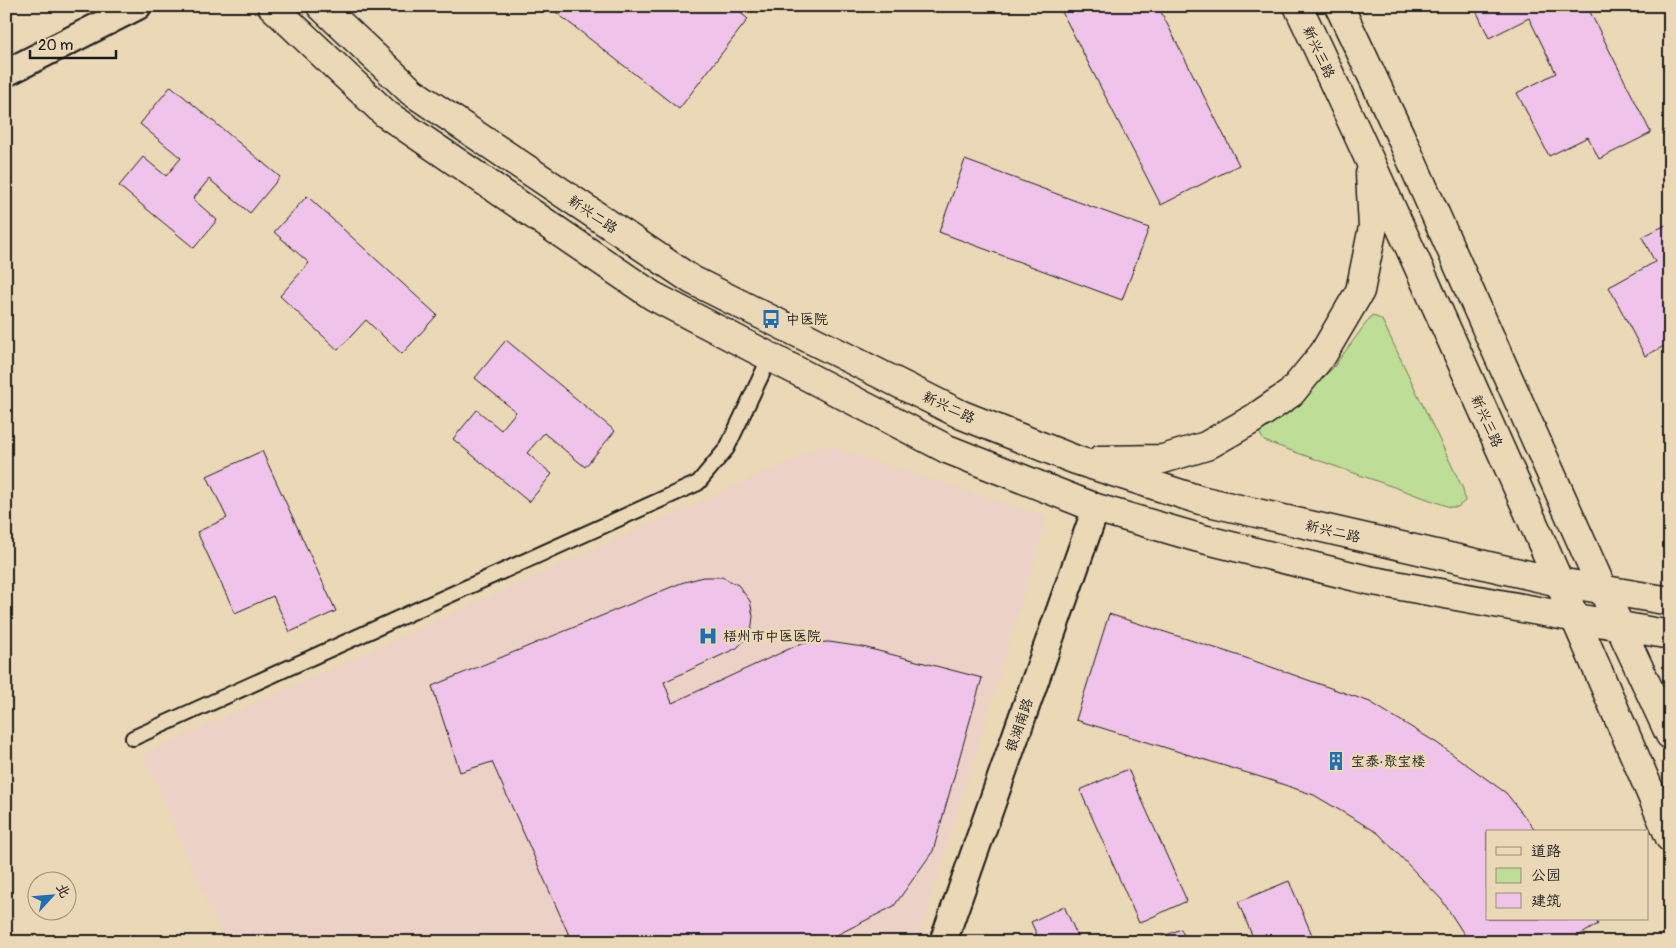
<svg xmlns="http://www.w3.org/2000/svg" width="1676" height="948" font-family="Pangolin,'LXGW WenKai TC',sans-serif">
  <style>
    .built { fill: #ecd2c6 }
    .green { fill: #bedd96; stroke: #6d7c59 }
    .building { fill: #f0c4ea; stroke: #1c1c1c }
    .lines { fill: none; stroke-linecap: round; stroke-linejoin: round }
    .service-casing { stroke: #1c1c1c; stroke-width: 18 }
    .minor-casing { stroke: #1c1c1c; stroke-width: 30 }
    .secondary-casing { stroke: #1c1c1c; stroke-width: 31 }
    .service { stroke: #ebd8b6; stroke-width: 14 }
    .minor { stroke: #ebd8b6; stroke-width: 26 }
    .secondary { stroke: #ebd8b6; stroke-width: 28 }
    .labels { text-anchor: middle; stroke-width: 5; stroke-linejoin: round; paint-order: stroke }
    .street-label { font-size: 14px; fill: #1c1c1c; stroke: #ebd8b6 }
    .poi-label { font-size: 14px; fill: #1c1c1c; stroke: #ebd8b6; text-anchor: start }
  </style>
  <rect width="100%" height="100%" fill="#ebd8b6"/>
  <filter id="ink" filterUnits="userSpaceOnUse"><feTurbulence type="fractalNoise" baseFrequency=".02" numOctaves="2"/><feDisplacementMap in="SourceGraphic" scale="10" xChannelSelector="R" yChannelSelector="G"/><feConvolveMatrix kernelMatrix="1 2 1 2 8 2 1 2 1" color-interpolation-filters="sRGB"/></filter>
  <g filter="url(#ink)">
    <path class="built" d="M 825,445 L 1047,517 L 918,942 L 224,942 L 143,754 Z"/>
    <path class="green" d="M 1372,315 L 1382,320 L 1463,489 L 1465,501 L 1458,507 L 1450,507 L 1264,441 L 1259,432 L 1267,422 L 1305,395 L 1333,368 Z"/>
    <g class="building">
      <path d="M 548,6 L 732,6 L 748,19 L 679,109 Z"/>
      <path d="M 1059,6 L 1158,6 L 1239,165 L 1161,205 Z"/>
      <path d="M 1474,6 L 1587,6 L 1651,133 L 1599,159 L 1588,137 L 1549,156 L 1517,93 L 1556,73 L 1529,18 L 1489,38 Z"/>
      <path d="M 171,86 L 280,177 L 250,213 L 209,179 L 193,199 L 217,220 L 194,248 L 119,186 L 143,157 L 166,176 L 181,158 L 140,124 Z"/>
      <path d="M 965,160 L 1149,228 L 1122,300 L 939,232 Z"/>
      <path d="M 307,196 L 437,315 L 402,354 L 366,320 L 338,350 L 280,296 L 309,263 L 274,232 Z"/>
      <path d="M 1670,223 L 1670,343 L 1645,356 L 1609,287 L 1655,262 L 1642,237 Z"/>
      <path d="M 506,340 L 615,431 L 585,467 L 544,433 L 527,453 L 552,474 L 529,502 L 453,439 L 477,410 L 501,430 L 516,412 L 475,378 Z"/>
      <path d="M 262,451 L 336,611 L 290,632 L 273,596 L 235,613 L 197,532 L 227,518 L 207,476 Z"/>
      <path d="M 703,577 L 722,577 L 738,585 L 750,601 L 753,616 L 751,633 L 737,648 L 664,682 L 672,703 L 802,643 L 829,642 L 863,647 L 982,678 L 933,851 L 894,906 L 823,942 L 572,942 L 492,762 L 460,772 L 432,686 L 681,583 Z"/>
      <path d="M 1109,614 L 1243,657 L 1370,702 L 1437,743 L 1506,793 L 1537,832 L 1487,832 L 1487,919 L 1596,919 L 1598,924 L 1569,942 L 1469,942 L 1442,900 L 1378,833 L 1314,795 L 1267,779 L 1076,720 Z"/>
      <path d="M 1128,769 L 1187,901 L 1139,923 L 1080,790 Z"/>
      <path d="M 1289,881 L 1315,942 L 1255,942 L 1238,902 Z"/>
      <path d="M 1064,906 L 1080,942 L 1040,942 L 1031,922 Z"/>
      <path d="M 1181,929 L 1187,942 L 1150,942 Z"/>
    </g>
    <g class="lines">
      <g class="service-casing">
        <path id="service" d="M 133,738 L 698,483 L 727,448 L 770,357"/>
      </g>
      <g class="minor-casing">
        <g id="minor">
          <path d="M 6,73 L 138,6"/>
          <path d="M 943,942 L 1096,508"/>
        </g>
      </g>
      <g class="secondary-casing">
        <g id="secondary">
          <path d="M 272,6 L 386,114 L 653,296 L 947,449 L 1096,508 L 1199,538 L 1368,580 L 1670,635"/>
          <path d="M 321,6 L 412,92 L 692,280 L 962,415 L 1076,460 L 1200,500 L 1559,582 L 1670,601"/>
          <path d="M 1298,6 C 1427,281 1551,559 1670,838"/>
          <path d="M 1339,6 L 1400,135 L 1602,588 L 1670,735"/>
          <path d="M 1100,460 L 1163,459 L 1206,446 L 1253,419 L 1291,393 L 1323,354 L 1360,291 L 1373,227 L 1370,174"/>
        </g>
      </g>
      <use href="#service" class="service"/>
      <use href="#minor" class="minor"/>
      <use href="#secondary" class="secondary"/>
    </g>
  </g>
  <defs>
    <g id="bus-bare" transform="scale(1.5)"><path d="M-5-6H5V4H4V6H2V4H-2V6H-4V4H-5ZM-3.5-4V0h7V-4ZM-3.5 1.2v1.5H-2V1.2ZM2 1.2v1.5H3.5V1.2Z" fill="#1f6fb2" stroke="#ebd8b6" stroke-width="2.5" paint-order="stroke"/></g>
    <g id="hospital-bare" transform="scale(1.5)"><path d="M-5-5h3v3.5h4V-5h3V5h-3V1.5h-4V5h-3Z" fill="#1f6fb2" stroke="#ebd8b6" stroke-width="2.5" paint-order="stroke"/></g>
    <g id="building-bare" transform="scale(1.5)"><path d="M-4-6H4V6H1V3H-1V6H-4ZM-2.5-4.3h1.7v1.8h-1.7ZM.8-4.3h1.7v1.8H.8ZM-2.5-1h1.7V.8h-1.7ZM.8-1h1.7V.8H.8Z" fill="#1f6fb2" stroke="#ebd8b6" stroke-width="2.5" paint-order="stroke"/></g>
  </defs>
  <g fill-rule="evenodd">
    <use href="#bus-bare" x="771" y="319"/>
    <use href="#hospital-bare" x="708" y="636"/>
    <use href="#building-bare" x="1336" y="761"/>
  </g>
  <g class="labels">
    <g class="street-label">
      <text transform="translate(1319 52) rotate(65)" y="5">新兴三路</text>
      <text transform="translate(593 214) rotate(34)" y="5">新兴二路</text>
      <text transform="translate(949 407) rotate(25)" y="5">新兴二路</text>
      <text transform="translate(1487 421) rotate(66)" y="5">新兴三路</text>
      <text transform="translate(1333 531) rotate(13)" y="5">新兴二路</text>
      <text transform="translate(1019 725) rotate(-71)" y="5">银湖南路</text>
    </g>
    <g class="poi-label">
      <text x="786" y="324">中医院</text>
      <text x="723" y="641">梧州市中医医院</text>
      <text x="1351" y="766">宝泰·聚宝楼</text>
    </g>
  </g>
  <rect width="1676" height="948" fill="none" stroke="#ebd8b6" stroke-width="25"/>
  <rect x="12" y="12" width="1651" height="923" fill="none" stroke="#1c1c1c" stroke-width="2" filter="url(#ink)"/>
  <rect x="1486" y="830" width="162" height="90" fill="#ebd8b6" stroke="#988d78"/>
  <rect x="1496" y="847" width="25" height="8" fill="#ebd8b6" stroke="#988d78"/>
  <text x="1531" y="856" font-size="15" fill="#1c1c1c">道路</text>
  <rect x="1496" y="868" width="25" height="15" fill="#bedd96" stroke="#988d78"/>
  <text x="1531" y="880" font-size="15" fill="#1c1c1c">公园</text>
  <rect x="1496" y="893" width="25" height="15" fill="#f0c4ea" stroke="#988d78"/>
  <text x="1531" y="906" font-size="15" fill="#1c1c1c">建筑</text>
  <g transform="translate(52 896) rotate(64)"><circle r="24" fill="#ebd8b6" stroke="#988d78"/>
  <path d="M0-4L9 19L0 12L-9 19Z" fill="#1f6fb2"/>
  <text y="-8" font-size="14" font-weight="bold" text-anchor="middle" fill="#1c1c1c">北</text>
  </g>
  <path d="M30 50v8h86v-8" fill="none" stroke="#1c1c1c" stroke-width="2.5"/>
  <text x="38" y="50" font-size="15" fill="#1c1c1c" stroke="#ebd8b6" stroke-width="4" paint-order="stroke">20 m</text>
</svg>
